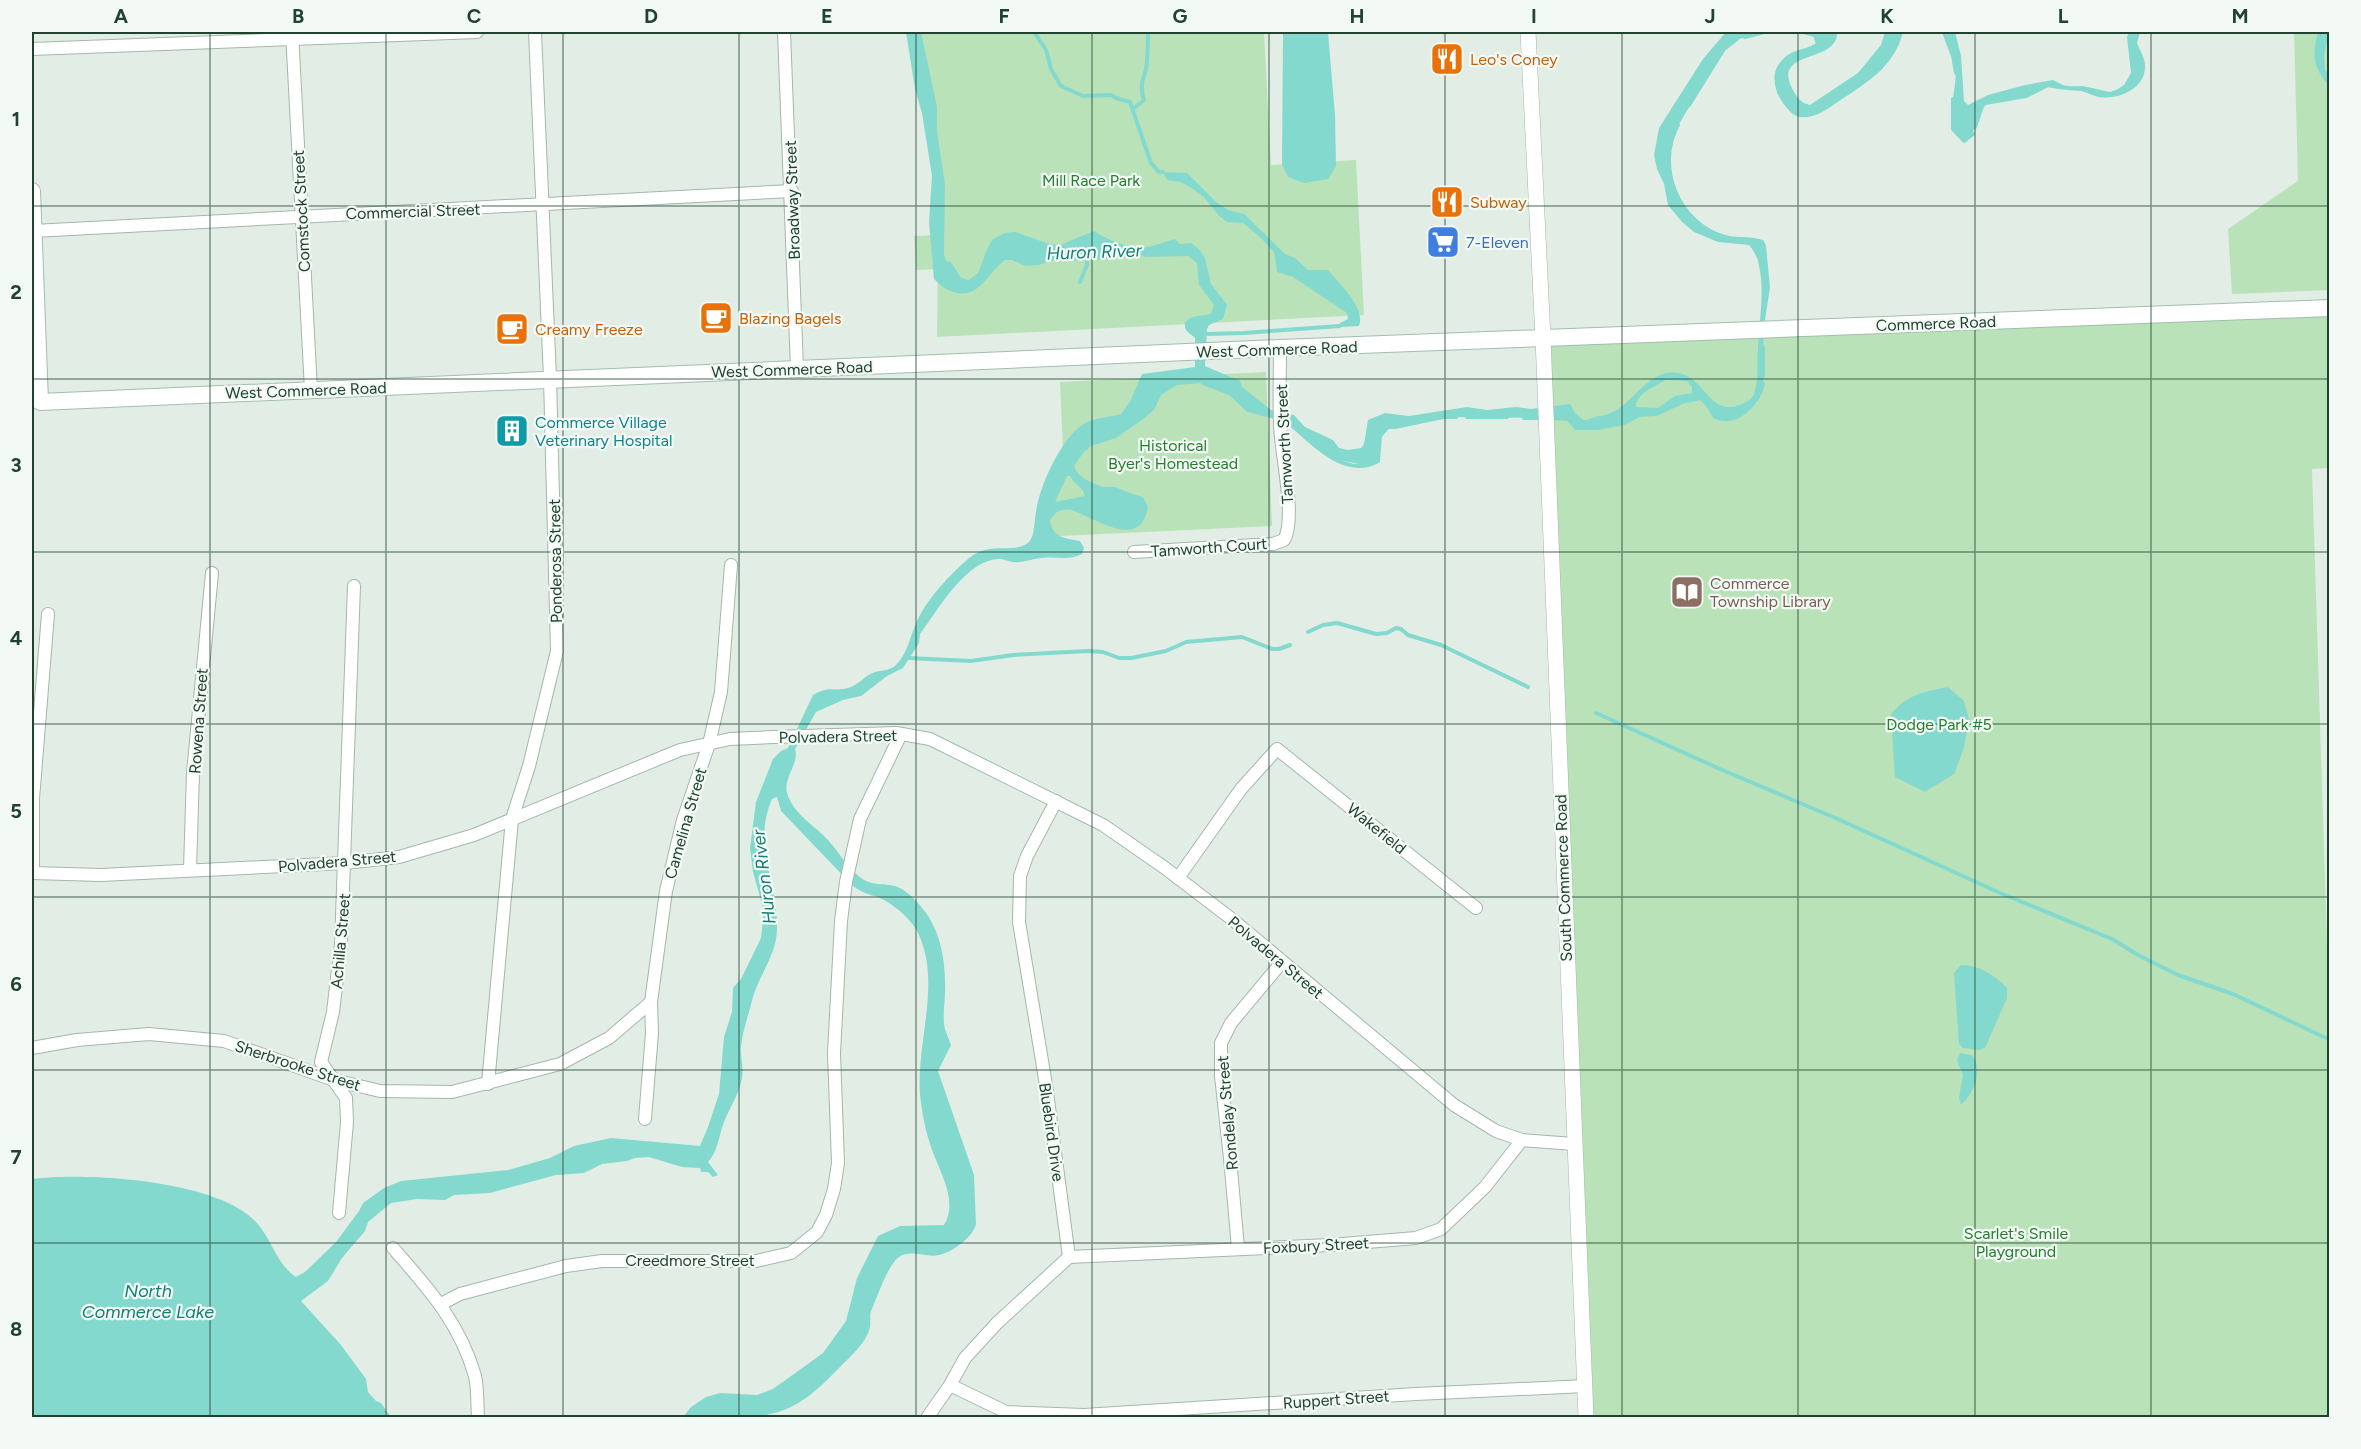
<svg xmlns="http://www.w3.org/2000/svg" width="2361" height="1449" font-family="Figtree,sans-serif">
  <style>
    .green { fill: #b9e2b9 }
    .water { fill: #84d9cf; fill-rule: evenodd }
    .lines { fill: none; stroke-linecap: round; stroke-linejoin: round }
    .stream { stroke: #84d9cf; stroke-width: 4 }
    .minor-casing { stroke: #a4b7ab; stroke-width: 14 }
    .tertiary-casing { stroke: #a4b7ab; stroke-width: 16 }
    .secondary-casing { stroke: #a2bead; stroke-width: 18 }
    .minor { stroke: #fff; stroke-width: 12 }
    .tertiary { stroke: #fff; stroke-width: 15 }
    .secondary { stroke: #fff; stroke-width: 16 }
    .grid { fill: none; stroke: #20422f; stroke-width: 1.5; stroke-opacity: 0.55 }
    .labels { text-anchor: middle; stroke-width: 4.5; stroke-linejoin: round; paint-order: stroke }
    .food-label { font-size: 16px; fill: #c56008; stroke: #f3faf5; text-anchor: start }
    .park-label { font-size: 16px; fill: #257e2e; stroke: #f3faf5 }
    .street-label { font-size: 16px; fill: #20422f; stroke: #f3faf5 }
    .shop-label { font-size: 16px; fill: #366cbe; stroke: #f3faf5; text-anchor: start }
    .culture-label { font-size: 16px; fill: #0d838f; stroke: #f3faf5; text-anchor: start }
    .education-label { font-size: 16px; fill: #785e54; stroke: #f3faf5; text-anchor: start }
    .water-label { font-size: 18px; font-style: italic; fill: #127f74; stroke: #f3faf5 }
    .neatline { fill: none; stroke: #20422f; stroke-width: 2 }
    .grid-label { font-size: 20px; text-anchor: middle; font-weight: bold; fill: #20422f }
  </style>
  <rect width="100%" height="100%" fill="#e2eee5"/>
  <g class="green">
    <path d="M 914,32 L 1264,32 L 1271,165 L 1356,160 L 1364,315 L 937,337 L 938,269 L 916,270 L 914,236 L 937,235 L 938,183 Z"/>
    <path d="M 2294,32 L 2329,32 L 2329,290 L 2232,294 L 2228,229 L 2298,181 Z"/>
    <path d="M 2329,310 L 2329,468 L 2312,469 L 2330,1038 L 2329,1417 L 1591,1417 L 1545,340 Z"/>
    <path d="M 1266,372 L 1272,526 L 1040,537 L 1063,450 L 1060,382 Z"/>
  </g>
  <g class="water">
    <path d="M 906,32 L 921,32 L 937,107 L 937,131 L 945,185 L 944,255 L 946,261 L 951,262 L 961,278 L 969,280 L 978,273 L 988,247 L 993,239 L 1005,233 L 1015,232 L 1049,244 L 1060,245 L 1094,231 C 1107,240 1130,249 1147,247 C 1156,246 1166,241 1175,239 L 1180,244 L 1191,243 L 1200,250 L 1205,258 L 1211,284 L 1227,305 L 1223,319 L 1209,325 L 1207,329 L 1205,366 L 1240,381 L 1242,387 L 1271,410 L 1294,415 L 1305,427 L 1333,440 L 1339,448 L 1348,450 L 1361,448 L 1364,444 L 1368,420 L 1385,413 L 1409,416 L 1467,407 L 1487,410 L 1516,407 L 1531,409 L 1570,404 L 1575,413 L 1583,420 L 1587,420 C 1595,416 1605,416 1613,412 C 1634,402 1650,368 1678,373 C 1708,378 1709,423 1748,401 C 1751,399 1752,398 1754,394 C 1759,380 1757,363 1758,348 C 1759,321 1765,293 1759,266 C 1758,258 1754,251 1749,245 L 1718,242 L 1694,232 L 1682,222 L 1668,205 L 1664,184 L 1657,169 L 1654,155 L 1659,128 L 1703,59 L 1726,32 L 1764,32 L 1736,40 L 1724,49 L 1673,134 C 1657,174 1684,227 1725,237 C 1738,241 1748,237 1762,242 L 1764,246 C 1768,264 1769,283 1767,301 C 1765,309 1764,316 1763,324 C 1763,340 1766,375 1762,388 C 1756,407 1733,429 1713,415 L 1707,404 L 1700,398 L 1685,401 L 1656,414 L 1639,415 L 1624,423 L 1597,428 L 1576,428 L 1569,420 L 1565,418 L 1443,417 L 1395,427 L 1388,427 L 1380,436 L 1378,461 L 1368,466 L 1335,459 L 1314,447 L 1286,420 L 1248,410 L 1231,394 L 1201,383 L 1177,385 L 1161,395 L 1154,410 L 1143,419 L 1116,438 L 1091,446 L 1084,452 L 1074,466 C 1077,477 1090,482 1100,486 C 1105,488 1110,486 1115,487 C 1125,491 1132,494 1143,497 L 1148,507 C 1140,553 1093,516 1071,510 C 1066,509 1061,510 1057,512 L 1050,520 C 1052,538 1065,538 1080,541 L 1084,548 L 1082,554 C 1068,561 1056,556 1041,558 C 1031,559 1023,563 1013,562 C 1009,562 1004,559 1000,559 C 966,559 938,610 920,634 L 919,643 L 903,668 L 887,676 L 861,696 L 843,700 L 816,712 L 795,749 C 800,765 781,778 788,796 C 796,816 814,825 828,840 C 840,853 848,870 864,880 C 875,886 885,883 895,886 C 906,889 920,904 926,913 C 942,935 946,966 945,992 C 945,1002 943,1013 944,1024 C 945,1032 949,1038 951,1045 L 938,1071 L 974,1175 L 976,1224 C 973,1237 953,1252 939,1255 C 927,1258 910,1249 899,1257 C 888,1265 878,1295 872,1309 C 869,1314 871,1321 870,1327 C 867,1342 851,1356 840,1367 C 829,1378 817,1391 803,1400 C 768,1424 724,1417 683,1417 L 691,1407 L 706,1397 L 720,1393 L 757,1395 L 773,1389 L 823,1353 L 846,1321 L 857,1278 L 878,1236 L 900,1226 L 944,1225 C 959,1201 939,1171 931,1147 C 926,1133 923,1118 921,1103 C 913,1047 944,984 917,931 C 910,918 893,904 880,898 C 869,894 861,893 852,885 L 781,811 L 777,797 L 772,799 C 752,845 778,882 777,929 C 777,953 760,974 753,997 C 749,1013 743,1030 741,1046 C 740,1056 744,1067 742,1078 C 739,1096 727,1111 722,1128 C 718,1141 717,1152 708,1162 L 718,1175 L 713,1177 L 708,1172 L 701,1172 L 700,1168 L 682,1167 L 649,1157 L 635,1158 L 627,1161 L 602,1164 L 584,1173 L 556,1175 L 490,1193 L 454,1195 L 445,1200 L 417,1199 L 391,1203 L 368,1222 L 365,1231 L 342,1258 L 328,1281 L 301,1301 L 341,1345 L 366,1379 L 368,1392 L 376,1401 L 381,1403 L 391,1417 L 32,1417 L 32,1179 C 86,1172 218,1180 256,1222 C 272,1239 276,1264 296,1277 L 305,1272 L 336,1242 L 359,1211 L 363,1203 L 384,1188 L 401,1181 L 508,1170 L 550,1158 L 574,1146 L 611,1138 L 700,1146 L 708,1127 L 719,1094 L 724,1037 L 732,1012 L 733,988 L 741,979 L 761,938 L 764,911 L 753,872 L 750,848 L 756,802 L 773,759 L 781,751 L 788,748 L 813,695 C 830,685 833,692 848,688 C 858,686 865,675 875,672 C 882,670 890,671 896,665 C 908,653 910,636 917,621 C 928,597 950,575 969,558 C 991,540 1014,555 1029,542 C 1035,536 1034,520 1036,512 C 1039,487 1061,439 1082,425 C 1094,417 1108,418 1121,414 L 1130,402 L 1142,374 L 1195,367 L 1195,338 C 1192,335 1185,331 1185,327 C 1183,315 1204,316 1211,314 L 1214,305 L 1199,285 L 1197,263 L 1188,256 L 1145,257 L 1136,252 L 1127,252 L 1109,259 L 1066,261 L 1057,259 L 1039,265 L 1025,266 L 1012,260 L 1005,260 C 989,271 980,298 957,293 C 947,291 941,286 934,279 L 929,222 L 932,176 L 922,113 L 915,89 ZM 1666,380 L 1687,381 L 1692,387 L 1692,393 L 1675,396 L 1658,408 L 1636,407 C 1635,394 1656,386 1666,380 ZM 1067,476 L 1070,476 C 1073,484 1084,487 1085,496 L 1055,502 Z"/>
    <path d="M 1283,32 L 1328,32 L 1335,115 L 1336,166 L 1328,179 L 1304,183 L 1288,177 L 1282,164 Z"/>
    <path d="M 1803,32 L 1837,32 C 1839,64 1770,49 1793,90 C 1797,98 1801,103 1810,105 L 1858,73 L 1881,45 L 1885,32 L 1901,32 C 1892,67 1865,81 1837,100 C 1827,107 1814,117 1800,115 C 1791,113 1783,100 1779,92 C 1775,80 1775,71 1783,62 C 1791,50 1808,53 1818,44 L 1815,35 Z"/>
    <path d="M 1944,32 L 1955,32 L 1961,56 L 1964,101 L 1968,105 L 1988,95 L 2025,85 L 2053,80 L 2067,87 L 2083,86 L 2110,92 L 2118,89 L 2124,85 L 2131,73 L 2127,37 L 2129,32 L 2138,32 L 2135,43 L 2142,60 L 2142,75 L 2132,87 L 2121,94 L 2101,95 L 2082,89 L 2061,89 L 2048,85 L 2026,96 L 1985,103 L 1982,106 L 1972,135 L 1964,141 C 1939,125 1960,88 1955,64 C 1953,53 1947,43 1944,32 Z"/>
    <path d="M 2320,32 L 2329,32 L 2324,55 L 2325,70 L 2329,74 L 2329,84 C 2314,66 2314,53 2320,32 Z"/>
    <path d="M 1163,172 L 1187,173 L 1216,202 L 1228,210 L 1244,214 L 1285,254 L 1295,258 L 1308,270 L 1328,270 C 1339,283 1366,308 1359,326 L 1340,327 L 1340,323 L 1348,319 L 1347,313 L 1293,277 L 1277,272 L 1274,252 L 1260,237 L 1243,223 L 1227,222 L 1219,216 L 1204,197 L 1193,189 L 1181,182 L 1167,180 Z"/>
    <path d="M 1948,687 L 1964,701 L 1969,719 L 1964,748 L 1954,774 L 1925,792 L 1895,777 L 1891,714 C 1909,694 1922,692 1948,687 Z"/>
    <path d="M 1961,965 C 1979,965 1995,975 2007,988 L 2007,998 L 1985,1048 L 1979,1050 L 1963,1048 L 1959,1044 L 1954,973 Z"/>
    <path d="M 1960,1053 L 1972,1055 C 1984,1070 1974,1094 1961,1105 L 1959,1097 L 1963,1075 L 1957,1060 Z"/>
  </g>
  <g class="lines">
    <g class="stream">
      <path d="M 1034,32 L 1046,50 L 1051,69 L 1061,86 L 1083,96 L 1111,95 L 1116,98 L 1130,102 L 1151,163 L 1159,172 L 1163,172"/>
      <path d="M 1803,32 L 1815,35 L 1818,44 C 1808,53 1792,50 1783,62 C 1775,71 1775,80 1779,92 C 1783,100 1791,113 1800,115 C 1814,117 1827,107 1837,100 C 1865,81 1892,67 1901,32"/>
      <path d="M 1944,32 L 1953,56 L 1956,73"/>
      <path d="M 2320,32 C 2314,53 2314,66 2330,84"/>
      <path d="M 1745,37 L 1764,32"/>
      <path d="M 1953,99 L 1953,129 L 1964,141 L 1973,134"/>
      <path d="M 1689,105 L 1724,49 L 1737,39"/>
      <path d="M 1133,109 L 1144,100 C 1138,82 1146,77 1147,62 C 1148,52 1148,41 1148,32"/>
      <path d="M 1678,125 C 1655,166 1678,224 1725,237 C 1737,241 1748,237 1762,242 L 1764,246 L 1768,287 L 1763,320"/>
      <path d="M 1975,127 L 1982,106 L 1985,103 L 2026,96 L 2048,85 C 2060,88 2070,88 2081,89 C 2087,90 2093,94 2099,95 C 2118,98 2144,87 2143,65 C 2143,57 2137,50 2135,43 L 2138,32"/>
      <path d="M 1080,282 L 1087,265 L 1087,260"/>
      <path d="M 1206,334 L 1244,333 L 1340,326"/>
      <path d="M 1763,376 L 1763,348"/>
      <path d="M 1203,383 L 1231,394 L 1248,410 L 1279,418"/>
      <path d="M 1467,417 L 1507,417"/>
      <path d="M 1524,418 L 1543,418"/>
      <path d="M 1551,418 L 1568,419 L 1576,428 L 1597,428 L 1624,423 L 1639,415 L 1656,414 L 1685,401 L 1701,398 L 1707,404 L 1715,417 C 1737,426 1758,404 1763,384"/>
      <path d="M 1286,420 C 1309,440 1344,480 1378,461 L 1380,436 L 1388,427 L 1395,427 L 1443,417 L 1456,417"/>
      <path d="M 1308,632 L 1323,625 L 1337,623 L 1376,634 L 1387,633 L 1396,628 L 1401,629 L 1408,635 L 1441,645 L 1528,687"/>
      <path d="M 908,658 L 971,661 L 1013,655 L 1088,651 L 1103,652 L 1119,658 L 1131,658 L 1166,651 L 1186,642 L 1242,637 L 1272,649 L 1279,649 L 1290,645"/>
      <path d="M 1596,713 L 1720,769 L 1840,820 L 1998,892 L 2112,939 L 2138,955 L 2178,975 L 2233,994 L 2330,1040"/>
    </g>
    <g class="minor-casing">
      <g id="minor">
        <path d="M 292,32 L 311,390"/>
        <path d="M 784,32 L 797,369"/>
        <path d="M 32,49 L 477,32"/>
        <path d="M 33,231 C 286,216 539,206 792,191"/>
        <path d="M 1134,552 L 1273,544 L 1284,540 C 1297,518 1280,450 1280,423 C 1279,398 1280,373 1280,348"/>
        <path d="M 1056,801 L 1027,856 L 1020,876 L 1019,922 L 1046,1085 L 1069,1257"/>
        <path d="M 190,869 L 193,773 L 212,573"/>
        <path d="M 32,873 L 101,875 L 345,863 L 399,857 L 474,835 L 680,750 L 730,739 L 774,737 L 896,733 L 930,739 L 1103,825 L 1165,868 L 1233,920 L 1454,1105 L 1496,1131 L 1522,1140 L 1574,1144"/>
        <path d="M 33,873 L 33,799 L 48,614"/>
        <path d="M 1178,878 L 1241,789 L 1277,749 L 1476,908"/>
        <path d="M 32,1048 L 77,1040 L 149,1034 L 224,1041 L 334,1080 L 380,1091 L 452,1092 L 560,1064 L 609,1038 L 651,1002"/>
        <path d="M 488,1084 L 512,819 L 529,766 L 557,651 L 550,378 L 535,32"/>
        <path d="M 645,1119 L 652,1033 L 651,1002 L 666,891 L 683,820 L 709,744 L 721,692 L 731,565"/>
        <path d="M 339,1213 L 347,1122 L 346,1098 L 321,1062 L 333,1012 L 341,944 L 354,586"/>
        <path d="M 393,1248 C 428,1288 460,1323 475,1376 C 478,1389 477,1404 478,1418"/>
        <path d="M 1238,1248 L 1230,1158 L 1221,1076 L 1221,1043 L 1231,1023 L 1282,962"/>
        <path d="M 1069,1257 L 1330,1245 L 1416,1238 L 1441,1229 L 1485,1187 L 1522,1140"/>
        <path d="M 441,1304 L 460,1294 L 566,1266 L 602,1261 L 756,1261 L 791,1253 L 817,1232 L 826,1215 L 834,1189 L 838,1163 L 834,1053 L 841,921 L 846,882 L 860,819 L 901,734"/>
        <path d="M 950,1385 L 1006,1412 L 1084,1415 L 1416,1394 L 1585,1386"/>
        <path d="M 927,1418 L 950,1385 L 965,1358 L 997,1323 L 1069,1257"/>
      </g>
    </g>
    <g class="tertiary-casing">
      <path id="tertiary" d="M 1528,32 L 1543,338 L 1586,1418"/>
    </g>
    <g class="secondary-casing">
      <path id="secondary" d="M 32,191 L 40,402 L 1280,348 L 2330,308"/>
    </g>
    <use href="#minor" class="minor"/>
    <use href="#tertiary" class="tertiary"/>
    <use href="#secondary" class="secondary"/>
  </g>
  <path class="grid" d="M 210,32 L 210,1418M 386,32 L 386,1418M 563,32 L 563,1418M 739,32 L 739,1418M 916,32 L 916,1418M 1092,32 L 1092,1418M 1269,32 L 1269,1418M 1445,32 L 1445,1418M 1622,32 L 1622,1418M 1798,32 L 1798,1418M 1975,32 L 1975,1418M 2151,32 L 2151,1418M 32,206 L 2330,206M 32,379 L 2330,379M 32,552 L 2330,552M 32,724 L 2330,724M 32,897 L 2330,897M 32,1070 L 2330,1070M 32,1243 L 2330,1243"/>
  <defs>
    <g id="restaurant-square" transform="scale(1.725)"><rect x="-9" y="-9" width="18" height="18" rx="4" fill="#e8710a" stroke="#f3faf5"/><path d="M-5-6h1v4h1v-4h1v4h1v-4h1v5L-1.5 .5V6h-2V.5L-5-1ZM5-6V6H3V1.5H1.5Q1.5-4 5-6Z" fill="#fff"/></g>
    <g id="supermarket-square" transform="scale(1.725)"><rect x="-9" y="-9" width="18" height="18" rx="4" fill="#3f7fe0" stroke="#f3faf5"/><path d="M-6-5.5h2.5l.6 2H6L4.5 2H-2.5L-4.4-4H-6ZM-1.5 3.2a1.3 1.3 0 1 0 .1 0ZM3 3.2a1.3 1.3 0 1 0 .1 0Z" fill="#fff"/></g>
    <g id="cafe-square" transform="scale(1.725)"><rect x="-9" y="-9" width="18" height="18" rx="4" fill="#e8710a" stroke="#f3faf5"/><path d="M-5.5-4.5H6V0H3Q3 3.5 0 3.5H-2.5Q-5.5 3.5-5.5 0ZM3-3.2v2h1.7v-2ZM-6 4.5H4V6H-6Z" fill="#fff"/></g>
    <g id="building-square" transform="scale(1.725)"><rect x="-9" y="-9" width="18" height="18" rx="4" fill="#0f9aa8" stroke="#f3faf5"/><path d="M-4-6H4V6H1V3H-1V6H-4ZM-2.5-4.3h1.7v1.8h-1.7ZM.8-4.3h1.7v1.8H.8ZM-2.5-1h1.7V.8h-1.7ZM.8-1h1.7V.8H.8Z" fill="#fff"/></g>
    <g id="library-square" transform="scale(1.725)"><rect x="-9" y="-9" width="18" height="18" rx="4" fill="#8d6e63" stroke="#f3faf5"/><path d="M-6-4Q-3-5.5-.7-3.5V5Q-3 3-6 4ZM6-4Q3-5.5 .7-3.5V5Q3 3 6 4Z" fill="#fff"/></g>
  </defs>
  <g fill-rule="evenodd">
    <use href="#restaurant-square" x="1447" y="59"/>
    <use href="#restaurant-square" x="1447" y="202"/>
    <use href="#supermarket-square" x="1443" y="242"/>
    <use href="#cafe-square" x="716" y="318"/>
    <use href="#cafe-square" x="512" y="329"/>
    <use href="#building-square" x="512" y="431"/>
    <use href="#library-square" x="1687" y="592"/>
  </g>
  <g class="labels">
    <g class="food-label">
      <text x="1470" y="65">Leo's Coney</text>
      <text x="1470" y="208">Subway</text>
      <text x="739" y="324">Blazing Bagels</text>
      <text x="535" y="335">Creamy Freeze</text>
    </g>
    <g class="park-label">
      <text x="1091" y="186">Mill Race Park</text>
      <text x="1173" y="451">Historical<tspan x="1173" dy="18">Byer's Homestead</tspan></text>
      <text x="1939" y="730">Dodge Park #5</text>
      <text x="2016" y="1239">Scarlet's Smile<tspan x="2016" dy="18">Playground</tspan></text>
    </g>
    <g class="street-label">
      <text transform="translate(792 200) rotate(-92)" y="6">Broadway Street</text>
      <text transform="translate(301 211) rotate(-93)" y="6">Comstock Street</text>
      <text transform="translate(413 211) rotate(-2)" y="6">Commercial Street</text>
      <text transform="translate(1936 323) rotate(-2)" y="6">Commerce Road</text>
      <text transform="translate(1277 349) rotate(-2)" y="6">West Commerce Road</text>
      <text transform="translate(792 369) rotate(-2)" y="6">West Commerce Road</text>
      <text transform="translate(306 390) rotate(-2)" y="6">West Commerce Road</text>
      <text transform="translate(1284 444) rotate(-93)" y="6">Tamworth Street</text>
      <text transform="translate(1209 547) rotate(-4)" y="6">Tamworth Court</text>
      <text transform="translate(555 561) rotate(-91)" y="6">Ponderosa Street</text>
      <text transform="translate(198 721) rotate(-86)" y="6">Rowena Street</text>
      <text transform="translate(838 736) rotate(-1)" y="6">Polvadera Street</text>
      <text transform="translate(685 823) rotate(-74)" y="6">Camelina Street</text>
      <text transform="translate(1377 828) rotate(39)" y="6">Wakefield</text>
      <text transform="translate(337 861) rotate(-5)" y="6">Polvadera Street</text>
      <text transform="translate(1563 878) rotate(-92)" y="6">South Commerce Road</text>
      <text transform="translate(340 941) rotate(-85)" y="6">Achilla Street</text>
      <text transform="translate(1276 957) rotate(40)" y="6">Polvadera Street</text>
      <text transform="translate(298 1065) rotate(18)" y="6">Sherbrooke Street</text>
      <text transform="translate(1227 1113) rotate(-95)" y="6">Rondelay Street</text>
      <text transform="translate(1052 1132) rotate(82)" y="6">Bluebird Drive</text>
      <text transform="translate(1316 1245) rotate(-3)" y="6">Foxbury Street</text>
      <text x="690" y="1266">Creedmore Street</text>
      <text transform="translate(1336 1399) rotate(-4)" y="6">Ruppert Street</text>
    </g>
    <g class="shop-label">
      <text x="1466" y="248">7-Eleven</text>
    </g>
    <g class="culture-label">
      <text x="535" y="428">Commerce Village<tspan x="535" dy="18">Veterinary Hospital</tspan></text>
    </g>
    <g class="education-label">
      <text x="1710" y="589">Commerce<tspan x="1710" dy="18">Township Library</tspan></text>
    </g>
    <g class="water-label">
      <text transform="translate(1094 252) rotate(-2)" y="6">Huron River</text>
      <text transform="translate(764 877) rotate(-97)" y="6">Huron River</text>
      <text x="148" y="1297">North<tspan x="148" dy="21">Commerce Lake</tspan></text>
    </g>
  </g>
  <rect width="2361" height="1449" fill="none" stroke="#f3faf5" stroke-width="66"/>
  <rect x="33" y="33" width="2295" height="1383" class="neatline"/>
  <g class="grid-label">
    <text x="121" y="23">A</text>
    <text x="298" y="23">B</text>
    <text x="474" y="23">C</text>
    <text x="651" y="23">D</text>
    <text x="827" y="23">E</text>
    <text x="1004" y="23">F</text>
    <text x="1180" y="23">G</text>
    <text x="1357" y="23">H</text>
    <text x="1534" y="23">I</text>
    <text x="1710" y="23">J</text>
    <text x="1887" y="23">K</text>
    <text x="2063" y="23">L</text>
    <text x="2240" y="23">M</text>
    <text x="16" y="126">1</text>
    <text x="16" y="299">2</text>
    <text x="16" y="472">3</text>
    <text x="16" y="645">4</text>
    <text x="16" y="818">5</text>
    <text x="16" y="991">6</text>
    <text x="16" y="1164">7</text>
    <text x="16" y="1336">8</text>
  </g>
</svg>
